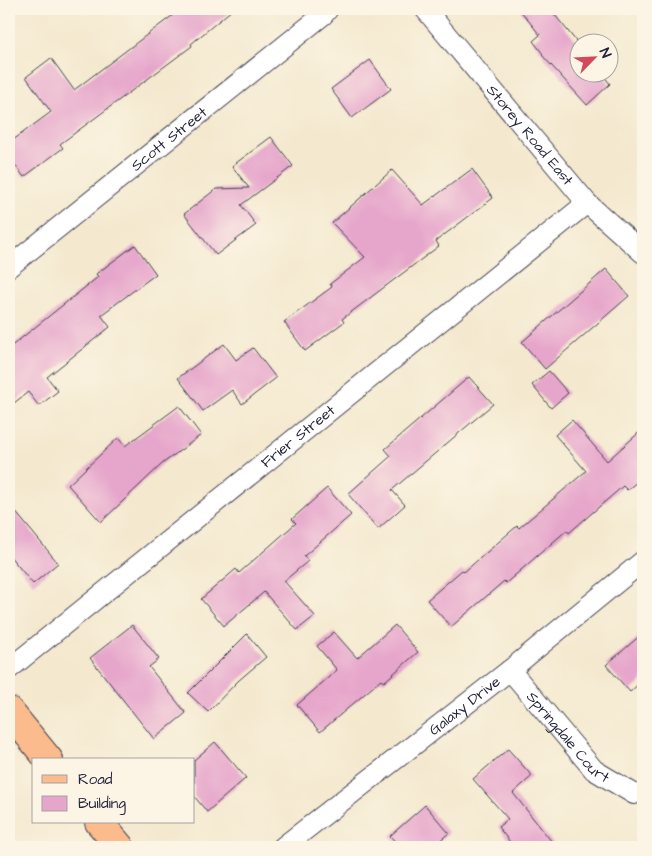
<svg xmlns="http://www.w3.org/2000/svg" width="652" height="856" font-family="'Architects Daughter',sans-serif">
  <style>
    .building { fill: #e6a5cb }
    .lines { fill: none; stroke-linecap: round; stroke-linejoin: round }
    .minor-casing { stroke: #424051; stroke-width: 22 }
    .primary-casing { stroke: #424051; stroke-width: 30 }
    .minor { stroke: #fff; stroke-width: 20 }
    .primary { stroke: #fbbb8c; stroke-width: 28 }
    .labels { text-anchor: middle; stroke-width: 4; stroke-linejoin: round; paint-order: stroke }
    .street-label { font-size: 15px; fill: #22223b; stroke: #fcf5e5 }
  </style>
  <rect width="100%" height="100%" fill="#fcf5e5"/>
  <filter id="ink" filterUnits="userSpaceOnUse"><feTurbulence type="fractalNoise" baseFrequency=".02" numOctaves="2"/><feDisplacementMap in="SourceGraphic" scale="10" xChannelSelector="R" yChannelSelector="G"/><feConvolveMatrix kernelMatrix="1 2 1 2 8 2 1 2 1" color-interpolation-filters="sRGB"/></filter>
  <filter id="wash" filterUnits="userSpaceOnUse"><feTurbulence type="fractalNoise" baseFrequency=".0096" numOctaves="4" result="noise"/><feDisplacementMap in="SourceGraphic" scale="20" xChannelSelector="R" yChannelSelector="G"/><feGaussianBlur stdDeviation="1.12" result="paint"/><feColorMatrix in="noise" values="0 0 0 0 0 0 0 0 0 0 0 0 0 0 0 0 0 1.4 0 .05"/><feComposite in="paint" operator="in"/></filter>
  <g filter="url(#wash)">
    <rect width="100%" height="100%" fill="#f4e9cf"/>
    <g id="blocks">
      <g class="building">
        <path d="M 181,9 L 233,9 L 191,44 L 192,46 L 60,144 L 63,148 L 24,177 L 9,157 L 9,143 L 51,112 L 26,77 L 51,58 L 74,90 Z"/>
        <path d="M 519,9 L 550,9 L 580,46 L 580,72 L 601,72 L 610,84 L 587,105 L 542,55 L 543,54 L 533,41 L 540,35 Z"/>
        <path d="M 370,60 L 391,89 L 352,118 L 331,89 Z"/>
        <path d="M 271,137 L 293,166 L 241,205 L 256,225 L 216,255 L 184,214 L 216,189 L 249,188 L 232,166 Z"/>
        <path d="M 472,169 L 493,198 L 436,241 L 439,246 L 342,319 L 344,322 L 305,351 L 284,322 L 332,287 L 330,284 L 365,257 L 332,223 L 392,170 L 423,205 Z"/>
        <path d="M 135,245 L 156,274 L 101,315 L 110,327 L 47,377 L 58,391 L 39,406 L 28,392 L 9,407 L 9,348 L 98,277 L 96,274 Z"/>
        <path d="M 606,269 L 629,296 L 545,369 L 522,342 Z"/>
        <path d="M 224,344 L 236,360 L 253,348 L 276,378 L 242,404 L 232,390 L 203,411 L 178,378 Z"/>
        <path d="M 549,371 L 568,393 L 551,408 L 532,385 Z"/>
        <path d="M 469,377 L 493,404 L 392,490 L 405,505 L 378,529 L 348,494 L 391,456 L 385,449 Z"/>
        <path d="M 179,406 L 201,435 L 162,464 L 101,522 L 68,485 L 118,438 L 125,446 Z"/>
        <path d="M 572,420 L 607,461 L 643,429 L 643,477 L 627,490 L 623,486 L 569,533 L 567,530 L 506,583 L 504,581 L 451,627 L 427,600 L 462,570 L 464,572 L 517,526 L 519,528 L 586,471 L 555,435 Z"/>
        <path d="M 327,488 L 351,515 L 304,556 L 308,561 L 284,581 L 315,616 L 297,630 L 264,592 L 224,626 L 201,599 L 236,569 L 239,573 L 296,523 L 292,519 Z"/>
        <path d="M 9,504 L 58,563 L 33,584 L 9,555 Z"/>
        <path d="M 132,625 L 159,659 L 149,667 L 186,713 L 154,739 L 90,658 Z"/>
        <path d="M 395,625 L 418,652 L 384,682 L 381,680 L 320,732 L 297,705 L 337,670 L 317,646 L 334,632 L 357,658 Z"/>
        <path d="M 643,633 L 643,680 L 630,692 L 606,665 Z"/>
        <path d="M 247,634 L 266,657 L 238,681 L 208,712 L 188,693 Z"/>
        <path d="M 215,742 L 246,778 L 207,812 L 194,796 L 194,760 Z"/>
        <path d="M 508,749 L 532,776 L 513,793 L 556,847 L 514,847 L 498,827 L 508,819 L 473,779 Z"/>
        <path d="M 425,805 L 449,833 L 432,847 L 400,847 L 390,836 Z"/>
      </g>
    </g>
  </g>
  <g filter="url(#ink)">
    <use href="#blocks" fill-opacity="0" stroke="#424051" stroke-width="1"/>
    <g class="lines">
      <g class="minor-casing">
        <g id="minor">
          <path id="s1" d="M 425,9 L 587,203 L 643,253"/>
          <path id="s2" d="M 9,267 L 323,15 L 328,9"/>
          <path id="s3" d="M 9,669 L 587,203"/>
          <path id="s4" d="M 510,670 L 594,770 L 634,794"/>
          <path id="s5" d="M 283,847 L 510,670 L 643,561"/>
        </g>
      </g>
      <g class="primary-casing">
        <g id="primary">
          <path d="M 9,711 L 49,760"/>
          <path d="M 99,822 L 120,847"/>
        </g>
      </g>
      <use href="#minor" class="minor"/>
      <use href="#primary" class="primary"/>
    </g>
  </g>
  <g class="labels">
    <g class="street-label">
      <text dy="5" stroke="none"><textPath href="#s1" startOffset="164">Storey Road East</textPath></text>
      <text dy="5" stroke="none"><textPath href="#s2" startOffset="205">Scott Street</textPath></text>
      <text dy="5" stroke="none"><textPath href="#s3" startOffset="371">Frier Street</textPath></text>
      <text dy="5" stroke="none"><textPath href="#s5" startOffset="230">Galaxy Drive</textPath></text>
      <text dy="5" stroke="none"><textPath href="#s4" startOffset="89">Springdale Court</textPath></text>
    </g>
  </g>
  <rect width="652" height="856" fill="none" stroke="#fcf5e5" stroke-width="30"/>
  <rect x="32" y="758" width="162" height="65" fill="#fcf5e5" stroke="#a5a1a1"/>
  <rect x="42" y="775" width="25" height="8" fill="#fbbb8c" stroke="#a5a1a1"/>
  <text x="78" y="784" font-size="15" fill="#22223b">Road</text>
  <rect x="42" y="796" width="25" height="15" fill="#e6a5cb" stroke="#a5a1a1"/>
  <text x="78" y="808" font-size="15" fill="#22223b">Building</text>
  <g transform="translate(594 58) rotate(66)"><circle r="24" fill="#fcf5e5" stroke="#a5a1a1"/>
  <path d="M0-4L9 19L0 12L-9 19Z" fill="#d1495b"/>
  <text y="-8" font-size="14" font-weight="bold" text-anchor="middle" fill="#22223b">N</text>
  </g>
</svg>
